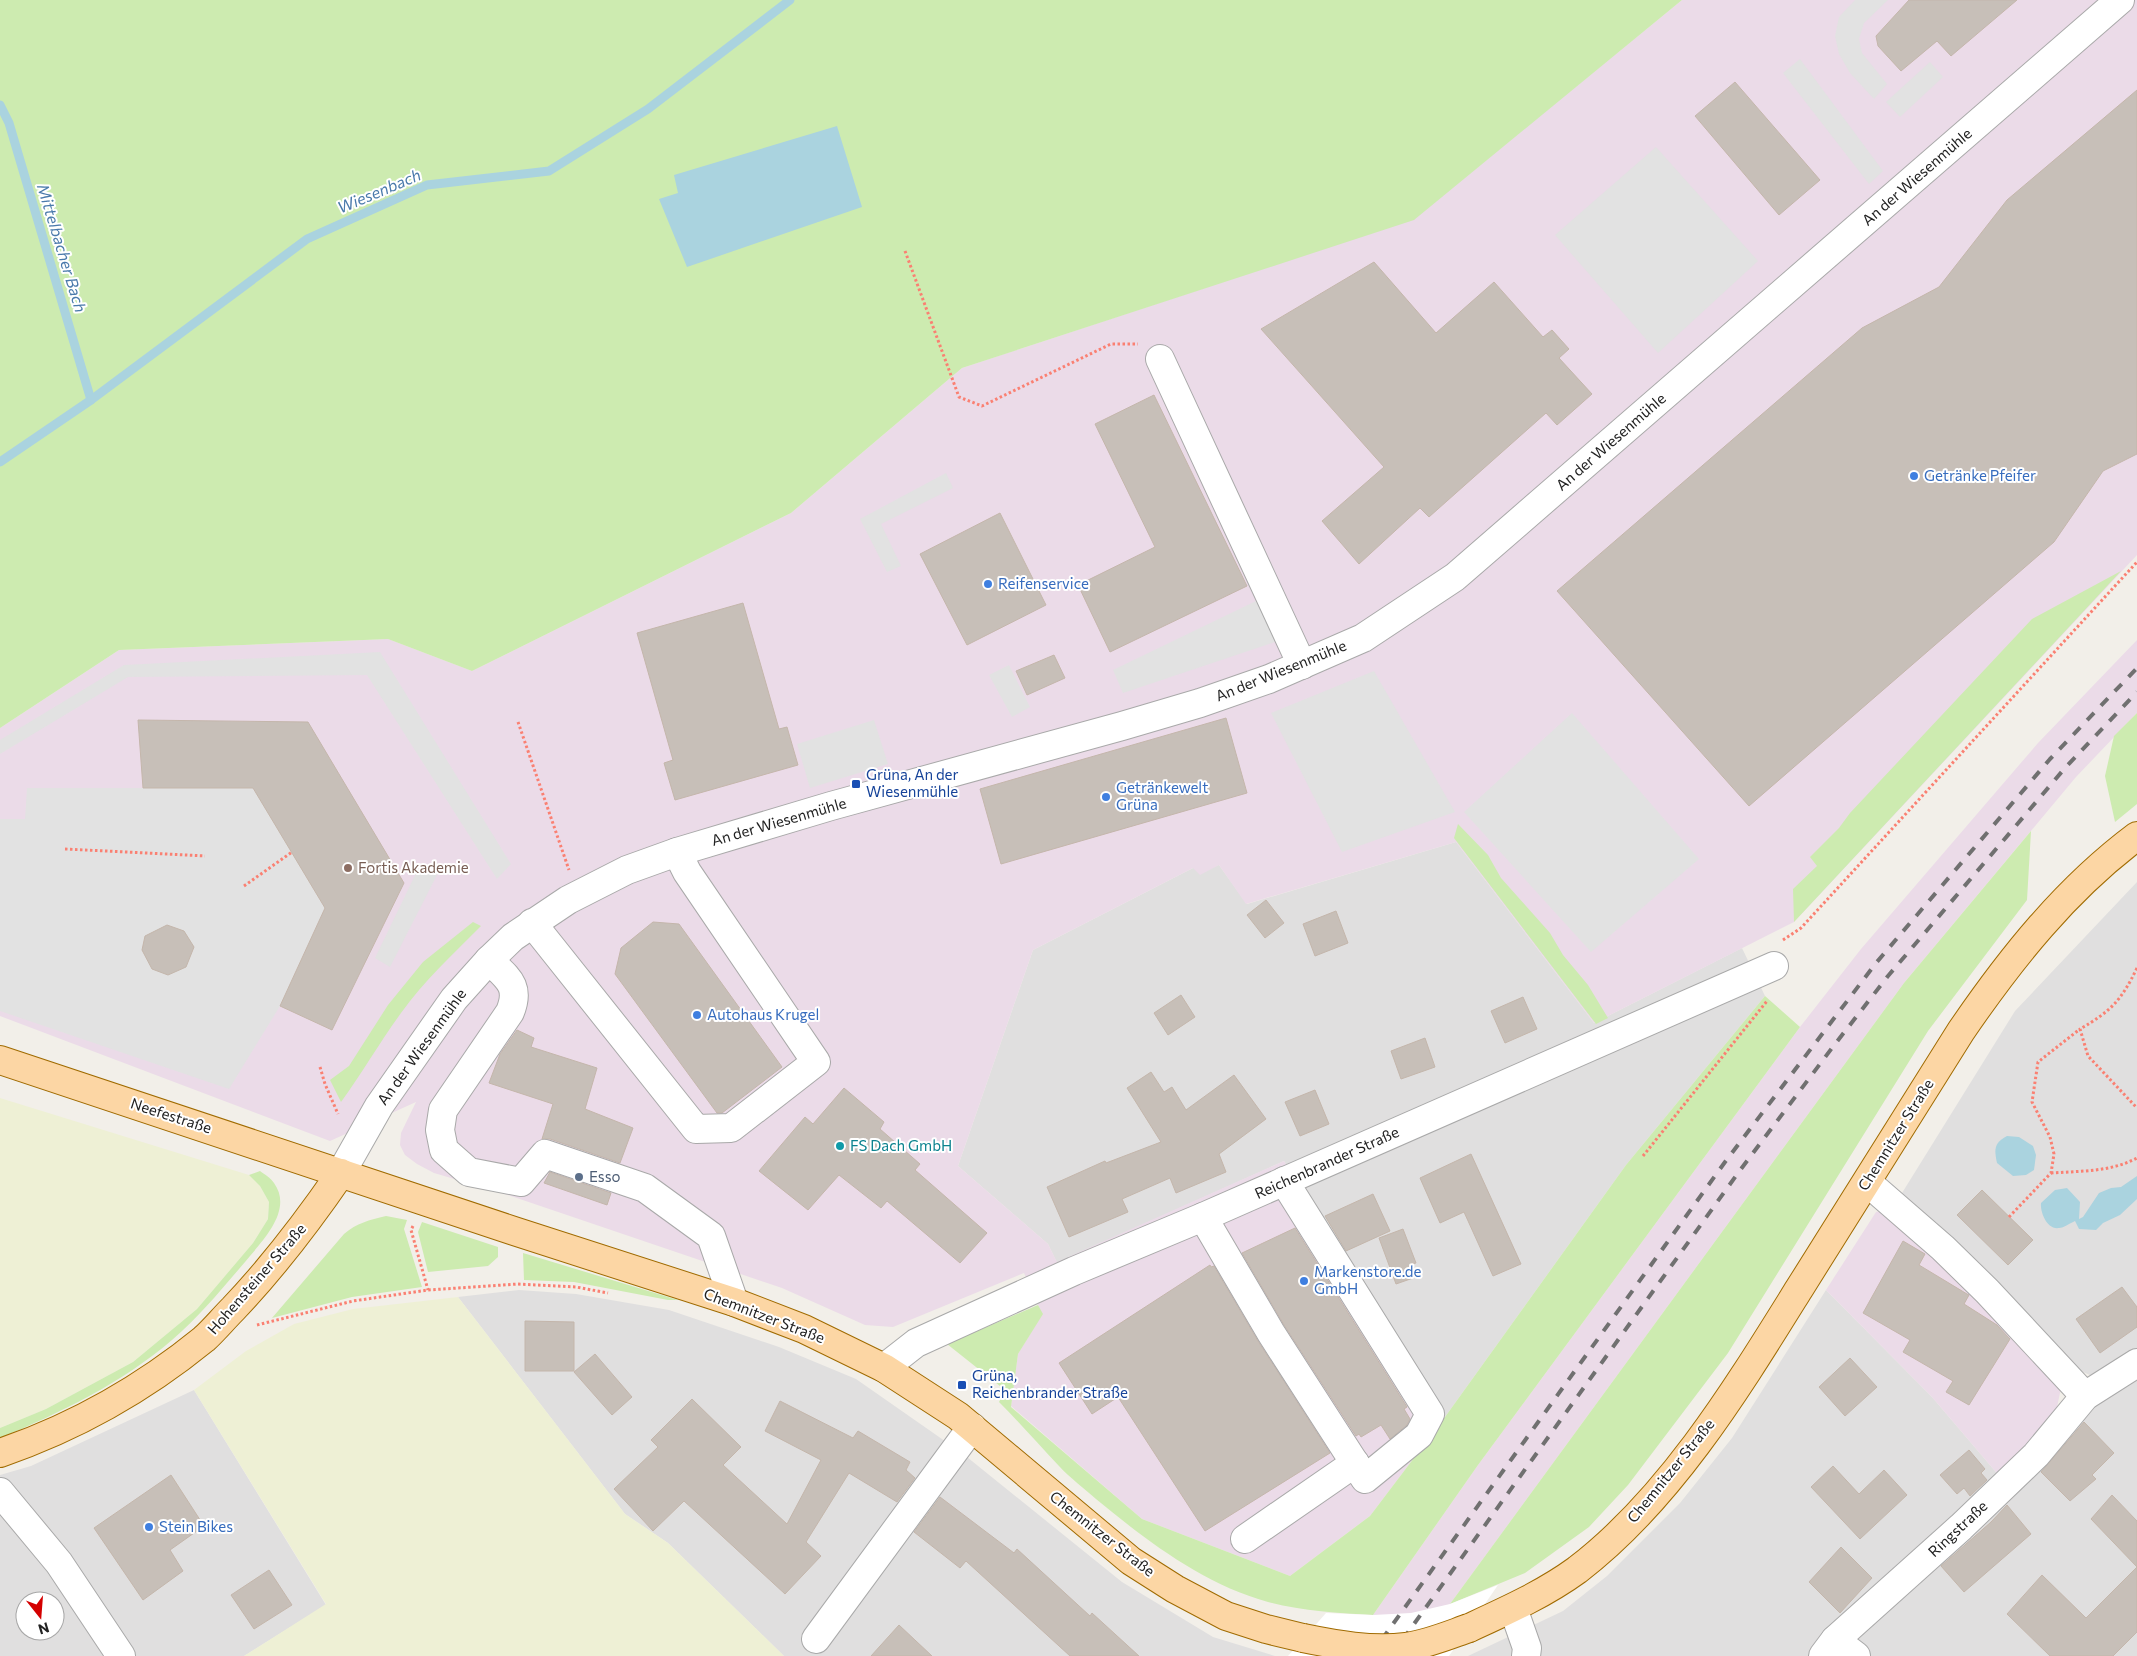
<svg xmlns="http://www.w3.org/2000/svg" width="2137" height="1656" font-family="Commissioner,sans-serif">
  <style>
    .residential { fill: #e0dfdf; fill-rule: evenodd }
    .industrial { fill: #ebdbe8 }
    .farmland { fill: #eef0d5 }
    .grass { fill: #cdebb0 }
    .parking { fill: #e2e2e2 }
    .water { fill: #aad3df }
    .pier { fill: #fff }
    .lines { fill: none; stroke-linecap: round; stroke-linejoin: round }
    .stream { stroke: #aad3df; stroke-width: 9 }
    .building { fill: #c7bfb8; stroke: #c4b6ab }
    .minor-casing { stroke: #a9a9a9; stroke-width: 30 }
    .major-casing { stroke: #a06b00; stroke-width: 30 }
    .path { stroke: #fa8072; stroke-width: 3; stroke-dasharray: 2.5 2.5; stroke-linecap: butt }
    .minor { stroke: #fff; stroke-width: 28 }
    .major { stroke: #fcd6a4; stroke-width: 28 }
    .rail { stroke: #707070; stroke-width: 4; stroke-dasharray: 10 10; stroke-linecap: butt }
    .major-bridge-casing { stroke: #a06b00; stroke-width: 30; stroke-linecap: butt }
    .major-bridge { stroke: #fcd6a4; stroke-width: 28 }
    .shop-dot { fill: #3f7fe0; stroke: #fff; stroke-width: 2 }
    .transit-dot { fill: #1a4fb4; stroke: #fff; stroke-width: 2 }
    .education-dot { fill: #8d6e63; stroke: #fff; stroke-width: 2 }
    .culture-dot { fill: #0f9aa8; stroke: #fff; stroke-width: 2 }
    .service-dot { fill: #5c6f8a; stroke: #fff; stroke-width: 2 }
    .labels { text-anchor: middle; stroke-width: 4; stroke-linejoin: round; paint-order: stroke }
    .street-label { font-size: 15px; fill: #222; stroke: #fff }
    .shop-label { font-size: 15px; fill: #366cbe; stroke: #fff; text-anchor: start }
    .transit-label { font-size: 15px; fill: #164399; stroke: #fff; text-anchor: start }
    .education-label { font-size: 15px; fill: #785e54; stroke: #fff; text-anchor: start }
    .culture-label { font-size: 15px; fill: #0d838f; stroke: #fff; text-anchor: start }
    .service-label { font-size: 15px; fill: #4e5e75; stroke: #fff; text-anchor: start }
    .water-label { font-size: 16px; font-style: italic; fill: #4a7aab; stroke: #fff }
  </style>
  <rect width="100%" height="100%" fill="#f2efe9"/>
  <g class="residential">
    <path d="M 1456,842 L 1594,1023 L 1742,948 L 1765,996 L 1626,1165 L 1445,1417 L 1284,1161 L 1057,1263 L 1048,1244 L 958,1166 L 1033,950 L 1193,868 L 1219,865 L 1247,904 Z"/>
    <path d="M 2137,882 L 2137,1656 L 1468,1656 L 1563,1611 L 1607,1576 L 1680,1503 L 1732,1438 L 1826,1290 L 1932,1397 L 2001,1478 L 2092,1376 L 2083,1372 L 1902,1193 L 2015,1011 Z"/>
    <path d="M 519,1290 L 576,1294 L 669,1310 L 779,1347 L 856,1379 L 962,1453 L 1122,1582 L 1213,1637 L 1275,1656 L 784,1656 L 668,1543 L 625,1514 L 458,1297 Z"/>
    <path d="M 194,1390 L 326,1605 L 244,1656 L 0,1656 L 0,1475 L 31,1466 ZM 25,1601 L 55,1601 L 55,1631 L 25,1631 Z"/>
  </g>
  <g class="industrial">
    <path d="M 1682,0 L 2137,0 L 2137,555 L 1794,922 L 1594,1023 L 1456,842 L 1246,904 L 1219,865 L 1200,875 L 1193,868 L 1033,950 L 958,1166 L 1048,1244 L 1057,1262 L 1284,1161 L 1445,1417 L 1370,1516 L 1290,1576 L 1142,1519 L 1011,1406 L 1018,1354 L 1042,1314 L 1024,1273 L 893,1327 L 865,1325 L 782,1288 L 502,1193 L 434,1173 L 417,1164 L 405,1155 L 400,1145 L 401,1133 L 416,1102 L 330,1141 L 0,1016 L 0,728 L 119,650 L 388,639 L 472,671 L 791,513 L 962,368 L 1414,219 Z"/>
    <path d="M 2137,640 L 2137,713 L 2076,777 L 1904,983 L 1450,1604 L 1350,1656 L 1373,1615 L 1478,1465 L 1800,1027 L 1861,949 L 2038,743 Z"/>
    <path d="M 1883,1210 L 2047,1363 L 2061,1388 L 2056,1412 L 2001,1478 L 1932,1397 L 1826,1290 L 1876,1212 Z"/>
  </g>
  <g class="farmland">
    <path d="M 0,1098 L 249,1175 L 260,1186 L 269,1202 L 268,1219 L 253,1243 L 197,1309 L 133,1362 L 46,1409 L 0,1428 Z"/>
    <path d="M 458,1297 L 625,1514 L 668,1543 L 784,1656 L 244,1656 L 326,1604 L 194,1390 L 246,1351 L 294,1324 L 353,1309 Z"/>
  </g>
  <g class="grass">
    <path d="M 0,0 L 1682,0 L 1414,220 L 962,368 L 791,513 L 472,671 L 388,639 L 119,650 L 0,728 Z"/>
    <path d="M 2121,571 L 2082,613 L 1794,922 L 1793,889 L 1817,866 L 1810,857 L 1839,828 L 1850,813 L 2032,619 Z"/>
    <path d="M 2137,713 L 2137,804 L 2115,822 L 2105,776 L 2114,736 Z"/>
    <path d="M 1458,824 L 1488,855 L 1501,878 L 1550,933 L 1563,955 L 1588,985 L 1608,1018 L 1596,1024 L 1454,838 Z"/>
    <path d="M 2031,831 L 2027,900 L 1928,1031 L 1728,1353 L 1628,1485 L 1589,1527 L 1525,1573 L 1450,1604 L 1904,983 Z"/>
    <path d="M 473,922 L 481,926 C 453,954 424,981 401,1013 C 380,1042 362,1073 341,1102 L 330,1080 L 349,1066 L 388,1005 L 423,962 Z"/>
    <path d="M 1765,996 L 1800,1027 L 1478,1465 L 1373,1615 C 1338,1613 1302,1611 1268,1602 C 1203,1584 1147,1541 1096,1499 C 1084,1488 1070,1478 1059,1466 C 1039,1445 1020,1423 999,1402 L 1005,1390 L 947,1344 L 1038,1305 L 1043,1314 L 1018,1354 L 1011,1407 L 1142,1519 L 1290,1576 L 1370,1516 L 1445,1417 L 1626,1165 Z"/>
    <path d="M 260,1171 C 264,1174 271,1178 274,1183 C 294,1211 261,1242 245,1262 C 221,1290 199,1317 172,1340 C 122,1383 60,1413 0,1438 L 0,1428 L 46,1409 L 133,1362 L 197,1309 L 253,1243 L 268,1219 L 269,1202 L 260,1186 L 249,1175 Z"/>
    <path d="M 386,1216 L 407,1220 L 404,1229 L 422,1287 L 352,1297 L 272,1318 L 344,1234 C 357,1223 369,1220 386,1216 Z"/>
    <path d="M 422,1222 L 498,1247 L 498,1257 L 488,1266 L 428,1272 L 418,1232 Z"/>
    <path d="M 523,1253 L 678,1300 L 668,1300 L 574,1282 L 524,1280 Z"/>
  </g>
  <g class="parking">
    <path d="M 1855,0 L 1888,0 L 1864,23 L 1859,39 L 1862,53 L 1887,84 L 1874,99 L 1850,73 L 1839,54 L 1835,36 L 1839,17 Z"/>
    <path d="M 1800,59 L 1883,171 L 1869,184 L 1783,73 Z"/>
    <path d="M 1930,62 L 1943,77 L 1900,117 L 1886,102 Z"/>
    <path d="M 1656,147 L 1758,261 L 1658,353 L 1555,235 Z"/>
    <path d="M 946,473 L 953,488 L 881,524 L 901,566 L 887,572 L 860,519 Z"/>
    <path d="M 1258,600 L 1278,641 L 1123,693 L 1113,670 Z"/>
    <path d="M 380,652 L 511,864 L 497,879 L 367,675 L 128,677 L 0,754 L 0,740 L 124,665 Z"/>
    <path d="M 1009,665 L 1030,707 L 1012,717 L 989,675 Z"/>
    <path d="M 1374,671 L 1455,812 L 1342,852 L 1271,713 Z"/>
    <path d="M 1572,713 L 1699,859 L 1591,952 L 1464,812 Z"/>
    <path d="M 874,720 L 888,764 L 810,788 L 797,744 Z"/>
    <path d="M 27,788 L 253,788 L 325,908 L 280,1006 L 229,1089 L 0,1011 L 0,819 L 25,819 Z"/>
    <path d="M 420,865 L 438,873 L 390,967 L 375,958 Z"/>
  </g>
  <g class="water">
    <path d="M 837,126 L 862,207 L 687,267 L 659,199 L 678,193 L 674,175 Z"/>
    <path d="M 2007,1136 L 2019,1137 L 2033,1146 L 2036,1155 L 2034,1170 L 2026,1175 L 2013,1176 L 1997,1163 C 1994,1149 1994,1143 2007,1136 Z"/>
    <path d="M 2137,1176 L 2137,1199 L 2120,1215 L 2103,1223 L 2096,1230 L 2079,1229 L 2075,1221 C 2070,1223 2064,1228 2059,1228 C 2047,1230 2040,1212 2041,1203 L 2055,1190 L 2067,1188 L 2080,1202 L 2079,1219 L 2083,1217 L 2099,1193 L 2111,1188 L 2121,1187 Z"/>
  </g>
  <path class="pier" d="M 1498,1585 L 1449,1656 L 1288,1656 L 1326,1613 L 1373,1615 L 1411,1613 L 1450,1604 Z"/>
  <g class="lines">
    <g class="stream">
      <path d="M 0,105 L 9,123 L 91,400"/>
      <path d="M 0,462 L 91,400 L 307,239 L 427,185 L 549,171 L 648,109 L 790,0"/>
    </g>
  </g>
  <g class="building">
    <path d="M 1909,0 L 2017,0 L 1951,56 L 1937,41 L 1901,71 L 1878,46 L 1876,36 Z"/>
    <path d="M 1735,82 L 1820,180 L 1779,215 L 1695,116 Z"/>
    <path d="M 2137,90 L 2137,454 L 2103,471 L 2054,542 L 1749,806 L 1557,591 L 1862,328 L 1939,287 L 2007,200 Z"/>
    <path d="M 1374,262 L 1436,333 L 1494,282 L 1543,337 L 1552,330 L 1569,349 L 1559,358 L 1592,394 L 1557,425 L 1546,413 L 1429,517 L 1420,508 L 1359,564 L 1322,521 L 1384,467 L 1261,329 Z"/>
    <path d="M 1154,395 L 1247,586 L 1110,652 L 1078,585 L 1155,547 L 1095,424 Z"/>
    <path d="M 1000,513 L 1046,605 L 967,645 L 920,554 Z"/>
    <path d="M 743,603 L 779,729 L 787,727 L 798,765 L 675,800 L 664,763 L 673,760 L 637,633 Z"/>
    <path d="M 1054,655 L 1065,678 L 1027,695 L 1016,671 Z"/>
    <path d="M 1226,718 L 1247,793 L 1001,864 L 980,789 Z"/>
    <path d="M 138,720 L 308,722 L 404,883 L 332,1030 L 280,1006 L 325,908 L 253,788 L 143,788 Z"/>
    <path d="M 1266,900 L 1284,923 L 1265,938 L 1247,915 Z"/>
    <path d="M 1336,911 L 1348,943 L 1315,956 L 1303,924 Z"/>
    <path d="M 653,922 L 679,924 L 782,1067 L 722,1113 L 717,1113 L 615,974 L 621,948 Z"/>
    <path d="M 167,925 L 184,931 L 194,947 L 186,967 L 168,975 L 152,969 L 142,950 L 145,936 Z"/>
    <path d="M 1181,995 L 1195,1017 L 1168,1035 L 1154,1013 Z"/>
    <path d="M 1523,997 L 1537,1029 L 1505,1043 L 1491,1011 Z"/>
    <path d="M 517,1030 L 534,1038 L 531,1047 L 597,1068 L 585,1109 L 633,1128 L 620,1163 L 550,1139 L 542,1139 L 553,1104 L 489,1083 L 500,1054 Z"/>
    <path d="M 1425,1038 L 1435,1067 L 1401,1079 L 1391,1051 Z"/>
    <path d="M 1151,1072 L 1164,1092 L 1172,1087 L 1186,1110 L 1234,1075 L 1266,1119 L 1219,1154 L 1226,1172 L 1176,1193 L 1170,1178 L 1122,1199 L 1128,1212 L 1069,1237 L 1047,1187 L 1105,1161 L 1106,1163 L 1161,1142 L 1127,1088 Z"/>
    <path d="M 844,1088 L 884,1122 L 880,1129 L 920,1164 L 915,1170 L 987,1233 L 960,1263 L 887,1201 L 881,1208 L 839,1175 L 808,1210 L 759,1171 L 805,1117 L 813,1124 Z"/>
    <path d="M 1315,1090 L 1329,1124 L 1300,1136 L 1285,1102 Z"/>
    <path d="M 1471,1154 L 1521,1264 L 1493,1276 L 1464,1212 L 1440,1223 L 1420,1178 Z"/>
    <path d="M 550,1172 L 611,1193 L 607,1205 L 544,1183 Z"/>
    <path d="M 1982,1190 L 2033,1240 L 2008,1265 L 1957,1215 Z"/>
    <path d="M 1373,1194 L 1390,1231 L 1346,1251 L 1325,1216 Z"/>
    <path d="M 1295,1228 L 1407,1407 L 1404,1409 L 1410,1419 L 1407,1425 L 1390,1439 L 1381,1425 L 1361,1437 L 1359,1434 L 1356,1436 L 1284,1325 L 1242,1253 Z"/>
    <path d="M 1403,1229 L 1416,1263 L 1412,1264 L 1416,1277 L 1396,1284 L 1379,1238 Z"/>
    <path d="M 1903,1241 L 1925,1254 L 1919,1265 L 1967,1294 L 1969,1295 L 1964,1304 L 1997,1325 L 2010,1339 L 1969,1405 L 1946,1392 L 1953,1381 L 1903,1352 L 1910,1340 L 1863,1313 Z"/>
    <path d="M 1210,1265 L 1211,1267 L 1214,1266 L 1258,1341 L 1330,1453 L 1205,1531 L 1118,1397 L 1092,1414 L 1059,1363 Z"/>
    <path d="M 2122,1287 L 2137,1307 L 2137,1327 L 2100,1353 L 2076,1319 Z"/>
    <path d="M 525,1321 L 574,1322 L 574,1371 L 525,1371 Z"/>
    <path d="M 595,1354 L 632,1397 L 612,1415 L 574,1372 Z"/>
    <path d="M 1850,1358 L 1877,1387 L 1845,1416 L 1819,1387 Z"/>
    <path d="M 692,1399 L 741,1447 L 723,1465 L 787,1524 L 821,1460 L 765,1431 L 780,1401 L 853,1438 L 858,1431 L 910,1462 L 906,1470 L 915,1478 L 897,1502 L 849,1473 L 806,1542 L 821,1556 L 785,1594 L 684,1501 L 653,1531 L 614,1489 L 658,1447 L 651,1440 Z"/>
    <path d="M 2084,1422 L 2114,1453 L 2092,1475 L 2096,1479 L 2070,1501 L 2041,1472 Z"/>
    <path d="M 1969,1450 L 1985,1469 L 1981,1473 L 1987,1480 L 1970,1496 L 1964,1488 L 1957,1494 L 1940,1475 Z"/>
    <path d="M 1833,1466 L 1859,1494 L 1884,1470 L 1907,1495 L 1860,1539 L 1811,1487 Z"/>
    <path d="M 171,1475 L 204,1526 L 170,1550 L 183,1571 L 143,1600 L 94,1528 Z"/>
    <path d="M 2112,1495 L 2137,1521 L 2137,1632 L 2113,1656 L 2050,1656 L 2007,1614 L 2042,1575 L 2086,1618 L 2137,1567 L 2091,1519 Z"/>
    <path d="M 940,1497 L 1014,1553 L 1017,1549 L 1090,1616 L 1092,1613 L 1139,1656 L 1070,1656 L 966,1561 L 960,1568 L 914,1532 Z"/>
    <path d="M 2007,1505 L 2031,1534 L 1964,1592 L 1941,1566 L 1991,1522 Z"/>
    <path d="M 1841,1547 L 1872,1578 L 1840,1613 L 1809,1582 Z"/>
    <path d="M 269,1570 L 292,1605 L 254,1629 L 231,1595 Z"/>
    <path d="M 899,1625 L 932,1656 L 871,1656 Z"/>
  </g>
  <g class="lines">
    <g class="minor-casing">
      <g id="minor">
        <path d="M 1160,359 L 1302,665"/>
        <path d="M 532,923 L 696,1129 L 731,1128 L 816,1062 L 687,872 L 677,852"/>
        <path d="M 489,960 C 507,978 521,985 510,1012 L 443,1110 L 440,1130 L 444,1150 L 469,1172 L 521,1182 L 545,1154 L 645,1188 L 711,1236 L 734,1302"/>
        <path d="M 341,1173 L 379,1106 L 454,999 L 489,960 L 513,937 L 568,900 L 627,870 L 677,852 L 831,806 L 1122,726 L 1200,703 L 1269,679 L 1363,638 L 1455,577 L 2120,0"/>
        <path d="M 1867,1182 L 1943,1248 L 1987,1291 L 2085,1396"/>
        <path d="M 1203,1217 L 1271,1333 L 1365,1479 L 1419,1435 L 1430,1414 L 1284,1181"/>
        <path d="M 884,1368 L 916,1343 L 1074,1271 L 1203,1217 L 1774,966"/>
        <path d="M 0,1492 L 59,1563 L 121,1656"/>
        <path d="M 1245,1539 L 1355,1463"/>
        <path d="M 1513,1608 L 1527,1648 L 1526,1656"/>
        <path d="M 816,1639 L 972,1427"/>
        <path d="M 1835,1640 L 1856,1656"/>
        <path d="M 1823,1656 L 1835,1640 L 1961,1527 L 2036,1455 L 2085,1396 L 2137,1363"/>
      </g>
    </g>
    <g class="major-casing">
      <g id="major">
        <path d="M 0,1060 L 514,1231 L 734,1302 L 804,1329 L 884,1368 L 958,1416 L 1131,1561 L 1175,1589 L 1226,1616 L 1266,1629 L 1303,1638"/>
        <path d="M 0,1453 C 73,1428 144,1388 204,1339 C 214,1330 223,1319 233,1309 C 273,1267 308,1221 341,1173"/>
        <path d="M 1469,1628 C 1506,1611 1544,1594 1577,1570 C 1670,1499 1738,1387 1799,1289 C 1853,1203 1907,1117 1961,1031 C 2011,958 2066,889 2137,836"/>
      </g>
    </g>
    <g class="path">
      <path d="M 905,251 L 959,397 L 982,406 L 1111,344 L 1138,344"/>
      <path d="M 518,722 L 569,870"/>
      <path d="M 65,849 L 205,856"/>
      <path d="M 244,886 L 292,852"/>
      <path d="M 1783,940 L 1801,928 L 2137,562"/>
      <path d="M 2137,968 C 2121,1001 2111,1011 2080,1029 L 2088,1056 L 2137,1108"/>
      <path d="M 320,1067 L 325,1084 L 338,1114"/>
      <path d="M 1643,1156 L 1767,1001"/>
      <path d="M 2051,1173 C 2080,1171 2111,1172 2137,1158"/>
      <path d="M 2009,1217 L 2051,1173 L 2054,1154 L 2050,1137 L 2032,1102 L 2038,1062 L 2080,1029"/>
      <path d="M 413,1226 L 411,1230 L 428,1290"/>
      <path d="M 257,1325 L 353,1301 L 428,1290 L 518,1284 L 576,1287 L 608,1293"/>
    </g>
    <use href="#minor" class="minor"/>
    <use href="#major" class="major"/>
    <g class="rail">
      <path d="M 1370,1656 L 1725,1162 L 1876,963 L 2050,759 L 2137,668"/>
      <path d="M 1391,1656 L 1738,1173 L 1832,1048 L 1888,976 L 2065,768 L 2137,692"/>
    </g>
    <g class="major-bridge-casing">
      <path id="major-bridge" d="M 1303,1638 C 1337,1645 1371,1651 1406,1647 C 1428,1644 1449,1635 1469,1628"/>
    </g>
    <use href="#major-bridge" class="major-bridge"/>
  </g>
  <g class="shop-dot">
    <circle cx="1914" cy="476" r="5"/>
    <circle cx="988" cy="584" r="5"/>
    <circle cx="1106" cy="797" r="5"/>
    <circle cx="697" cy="1015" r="5"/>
    <circle cx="1304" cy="1281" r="5"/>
    <circle cx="149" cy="1527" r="5"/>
  </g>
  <g class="transit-dot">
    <rect x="851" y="779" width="10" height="10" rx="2.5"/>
    <rect x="957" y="1380" width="10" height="10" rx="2.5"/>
  </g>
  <circle class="education-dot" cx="348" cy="868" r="5"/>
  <circle class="culture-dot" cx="840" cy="1146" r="5"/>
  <circle class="service-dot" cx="579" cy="1177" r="5"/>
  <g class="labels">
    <g class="street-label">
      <text transform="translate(1917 177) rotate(-41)" y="5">An der Wiesenmühle</text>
      <text transform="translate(1611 442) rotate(-41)" y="5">An der Wiesenmühle</text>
      <text transform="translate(1281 671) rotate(-22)" y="5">An der Wiesenmühle</text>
      <text transform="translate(779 822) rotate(-16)" y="5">An der Wiesenmühle</text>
      <text transform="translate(422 1047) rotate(-54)" y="5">An der Wiesenmühle</text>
      <text transform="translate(171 1116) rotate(18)" y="5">Neefestraße</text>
      <text transform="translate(1896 1135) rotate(-58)" y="5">Chemnitzer Straße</text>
      <text transform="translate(1327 1163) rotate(-24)" y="5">Reichenbrander Straße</text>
      <text transform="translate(257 1279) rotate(-49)" y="5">Hohensteiner Straße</text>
      <text transform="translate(764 1316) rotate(21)" y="5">Chemnitzer Straße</text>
      <text transform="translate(1671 1471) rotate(-51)" y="5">Chemnitzer Straße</text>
      <text transform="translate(1958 1529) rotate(-43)" y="5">Ringstraße</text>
      <text transform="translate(1102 1534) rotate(38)" y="5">Chemnitzer Straße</text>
    </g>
    <g class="shop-label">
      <text x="1924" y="481">Getränke Pfeifer</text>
      <text x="998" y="589">Reifenservice</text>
      <text x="1116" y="793">Getränkewelt<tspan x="1116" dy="17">Grüna</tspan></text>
      <text x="707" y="1020">Autohaus Krugel</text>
      <text x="1314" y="1277">Markenstore.de<tspan x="1314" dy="17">GmbH</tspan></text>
      <text x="159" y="1532">Stein Bikes</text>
    </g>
    <g class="transit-label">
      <text x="866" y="780">Grüna, An der<tspan x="866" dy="17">Wiesenmühle</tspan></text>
      <text x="972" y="1381">Grüna,<tspan x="972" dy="17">Reichenbrander Straße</tspan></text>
    </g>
    <g class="education-label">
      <text x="358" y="873">Fortis Akademie</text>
    </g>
    <g class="culture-label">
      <text x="850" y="1151">FS Dach GmbH</text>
    </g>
    <g class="service-label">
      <text x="589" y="1182">Esso</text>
    </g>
    <g class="water-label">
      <text transform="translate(379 191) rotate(-23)" y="6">Wiesenbach</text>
      <text transform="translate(62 248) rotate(73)" y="6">Mittelbacher Bach</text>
    </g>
  </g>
  <g transform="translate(40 1616) rotate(163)"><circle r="24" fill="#ffffff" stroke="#a7a7a7"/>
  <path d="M0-4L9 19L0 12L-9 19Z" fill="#d40000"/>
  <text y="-8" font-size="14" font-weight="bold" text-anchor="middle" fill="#222222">N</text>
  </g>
</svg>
